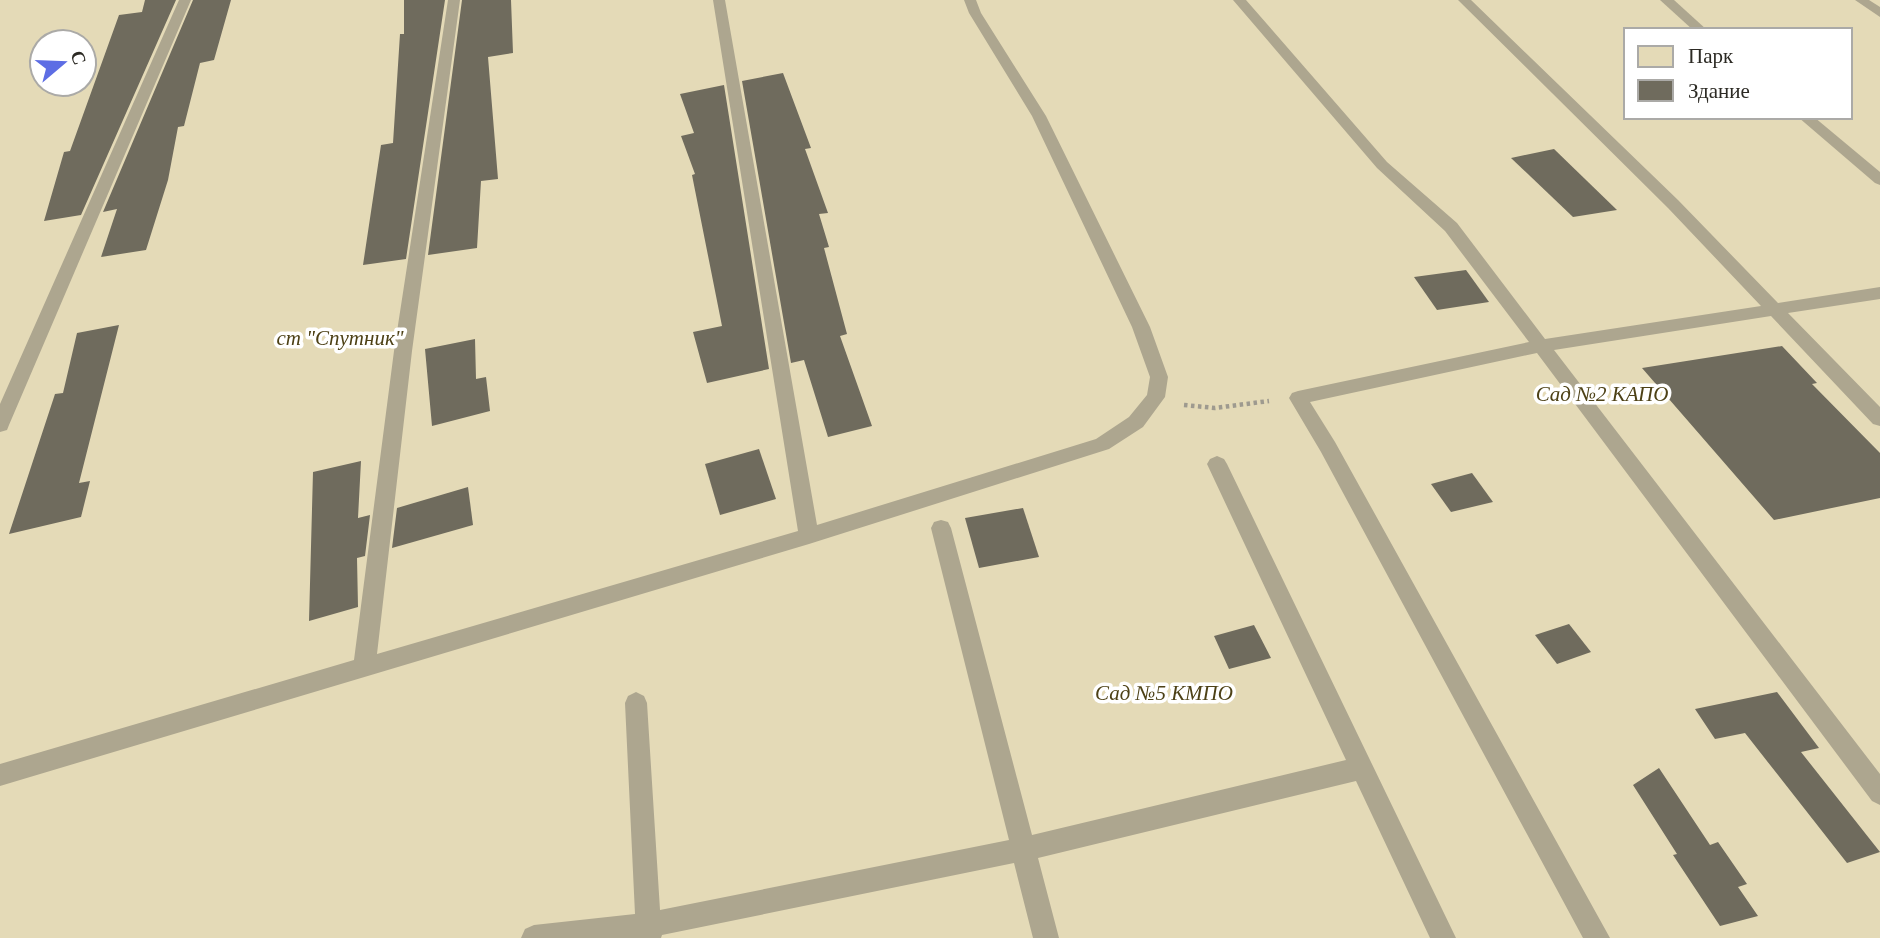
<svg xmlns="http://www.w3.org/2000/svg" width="1880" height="938" font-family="'Times New Roman',serif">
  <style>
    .green { fill: #e4dab7; fill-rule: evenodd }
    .building { fill: #6f6b5d }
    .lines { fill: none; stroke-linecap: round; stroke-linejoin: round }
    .path { stroke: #9e9a8f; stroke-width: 4.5; stroke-dasharray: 3.5 3.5; stroke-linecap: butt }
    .service { fill: #ada68f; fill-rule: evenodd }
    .labels { text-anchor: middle; stroke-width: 7; stroke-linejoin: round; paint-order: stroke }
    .park-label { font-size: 21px; font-style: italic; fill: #4d4116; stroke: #fff }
  </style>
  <rect width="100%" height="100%" fill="#ede8d8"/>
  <path class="green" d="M 0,0 L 1880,0 L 1880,938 L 0,938 ZM 1626,30 L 1850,30 L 1850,117 L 1626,117 ZM 42,42 L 84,42 L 84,84 L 42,84 Z"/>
  <g class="building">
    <path d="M 145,0 L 176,0 L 81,215 L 44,221 L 64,152 L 70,151 L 119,15 L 142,12 Z"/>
    <path d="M 193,0 L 231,0 L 214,60 L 200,63 L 184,126 L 178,127 L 168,180 L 146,250 L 101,257 L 117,209 L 103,212 Z"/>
    <path d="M 404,0 L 445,0 L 406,259 L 363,265 L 381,145 L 393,143 L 400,34 L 404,34 Z"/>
    <path d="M 462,0 L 511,0 L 513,53 L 488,57 L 498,179 L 481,181 L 477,248 L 428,255 Z"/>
    <path d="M 783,73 L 811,148 L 805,149 L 828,213 L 819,214 L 829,247 L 824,248 L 847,334 L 840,336 L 872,426 L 828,437 L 804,360 L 791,363 L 742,81 Z"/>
    <path d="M 724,85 L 769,369 L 707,383 L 693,332 L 722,326 L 692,175 L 695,174 L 681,136 L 694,133 L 680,94 Z"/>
    <path d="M 1554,149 L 1617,210 L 1573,217 L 1511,158 Z"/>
    <path d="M 1466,270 L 1489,302 L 1437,310 L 1414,277 Z"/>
    <path d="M 119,325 L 79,483 L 90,481 L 81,517 L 9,534 L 55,394 L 63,393 L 77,333 Z"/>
    <path d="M 475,339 L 476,379 L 486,377 L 490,411 L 432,426 L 425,349 Z"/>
    <path d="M 1782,346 L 1817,383 L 1812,384 L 1880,453 L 1880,498 L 1774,520 L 1642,368 Z"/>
    <path d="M 759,449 L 776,499 L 720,515 L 705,464 Z"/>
    <path d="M 361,461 L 358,518 L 370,515 L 365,556 L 357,558 L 358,607 L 309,621 L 313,472 Z"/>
    <path d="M 1472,473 L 1493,502 L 1451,512 L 1431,484 Z"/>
    <path d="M 468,487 L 473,525 L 392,548 L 397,508 Z"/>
    <path d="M 1023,508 L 1039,557 L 979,568 L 965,518 Z"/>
    <path d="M 1569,624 L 1591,652 L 1557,664 L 1535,635 Z"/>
    <path d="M 1254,625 L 1271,658 L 1229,669 L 1214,636 Z"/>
    <path d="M 1777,692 L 1819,748 L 1801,752 L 1880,852 L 1847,863 L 1745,733 L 1715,739 L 1695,709 Z"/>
    <path d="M 1659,768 L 1710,845 L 1718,842 L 1747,884 L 1738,887 L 1758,916 L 1720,926 L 1673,855 L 1677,854 L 1633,785 Z"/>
  </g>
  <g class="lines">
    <path class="path" d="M 1184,405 L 1215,408 L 1269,401"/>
    <g class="service">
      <path d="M 179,0 L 191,0 L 9,425 L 7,430 L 0,432 L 0,404 Z"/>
      <path d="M 448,0 L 460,0 L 412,351 L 377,654 L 798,531 L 713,0 L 725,0 L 817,525 L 1096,439 L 1129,417 L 1147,395 L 1150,377 L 1132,327 L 1032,116 L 969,13 L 964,0 L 976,0 L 981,13 L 1046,116 L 1150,327 L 1168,377 L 1165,397 L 1143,427 L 1109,449 L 809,544 L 0,786 L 0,764 L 354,660 L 394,351 Z"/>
      <path d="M 1233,0 L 1246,0 L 1387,162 L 1457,223 L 1545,339 L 1761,306 L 1668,208 L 1458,0 L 1471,0 L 1678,200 L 1778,303 L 1880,287 L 1880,299 L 1788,313 L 1880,407 L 1880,426 L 1873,424 L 1771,316 L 1554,350 L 1880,774 L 1880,805 L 1872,801 L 1537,353 L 1310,402 L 1335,442 L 1610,938 L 1583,938 L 1321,452 L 1289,398 L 1292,393 L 1298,391 L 1529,342 L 1445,231 L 1377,168 Z"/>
      <path d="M 1660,0 L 1674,0 L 1707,30 L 1693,30 Z"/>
      <path d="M 1855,0 L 1869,0 L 1880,7 L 1880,17 Z"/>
      <path d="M 1798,117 L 1814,117 L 1880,172 L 1880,185 L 1875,183 Z"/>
      <path d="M 1217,456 L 1224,459 L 1227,464 L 1456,938 L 1430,938 L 1356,781 L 1038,858 L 1059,938 L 1033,938 L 1014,863 L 662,935 L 661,938 L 521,938 L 525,929 L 534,925 L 635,914 L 625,703 L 628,696 L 636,692 L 644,696 L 647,703 L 660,910 L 1009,840 L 931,528 L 934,522 L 941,520 L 948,522 L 951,528 L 1032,835 L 1346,760 L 1207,464 L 1210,459 Z"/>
    </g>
  </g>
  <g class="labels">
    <g class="park-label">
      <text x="340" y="345">ст "Спутник"</text>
      <text x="1602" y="401">Сад №2 КАПО</text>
      <text x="1164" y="700">Сад №5 КМПО</text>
    </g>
  </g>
  <rect x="1624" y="28" width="228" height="91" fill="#ffffff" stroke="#abaaa7" stroke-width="2"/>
  <rect x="1638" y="46" width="35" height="21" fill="#e4dab7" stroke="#abaaa7" stroke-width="2"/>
  <text x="1688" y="63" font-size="21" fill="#2c2a24">Парк</text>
  <rect x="1638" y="80" width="35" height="21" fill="#6f6b5d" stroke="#abaaa7" stroke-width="2"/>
  <text x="1688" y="98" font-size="21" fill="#2c2a24">Здание</text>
  <g transform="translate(63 63) rotate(71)"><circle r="33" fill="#ffffff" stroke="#abaaa7" stroke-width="2"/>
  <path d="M0-5L12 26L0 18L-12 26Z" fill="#5d6de4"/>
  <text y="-10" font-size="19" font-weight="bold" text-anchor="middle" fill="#2c2a24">С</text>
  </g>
</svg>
